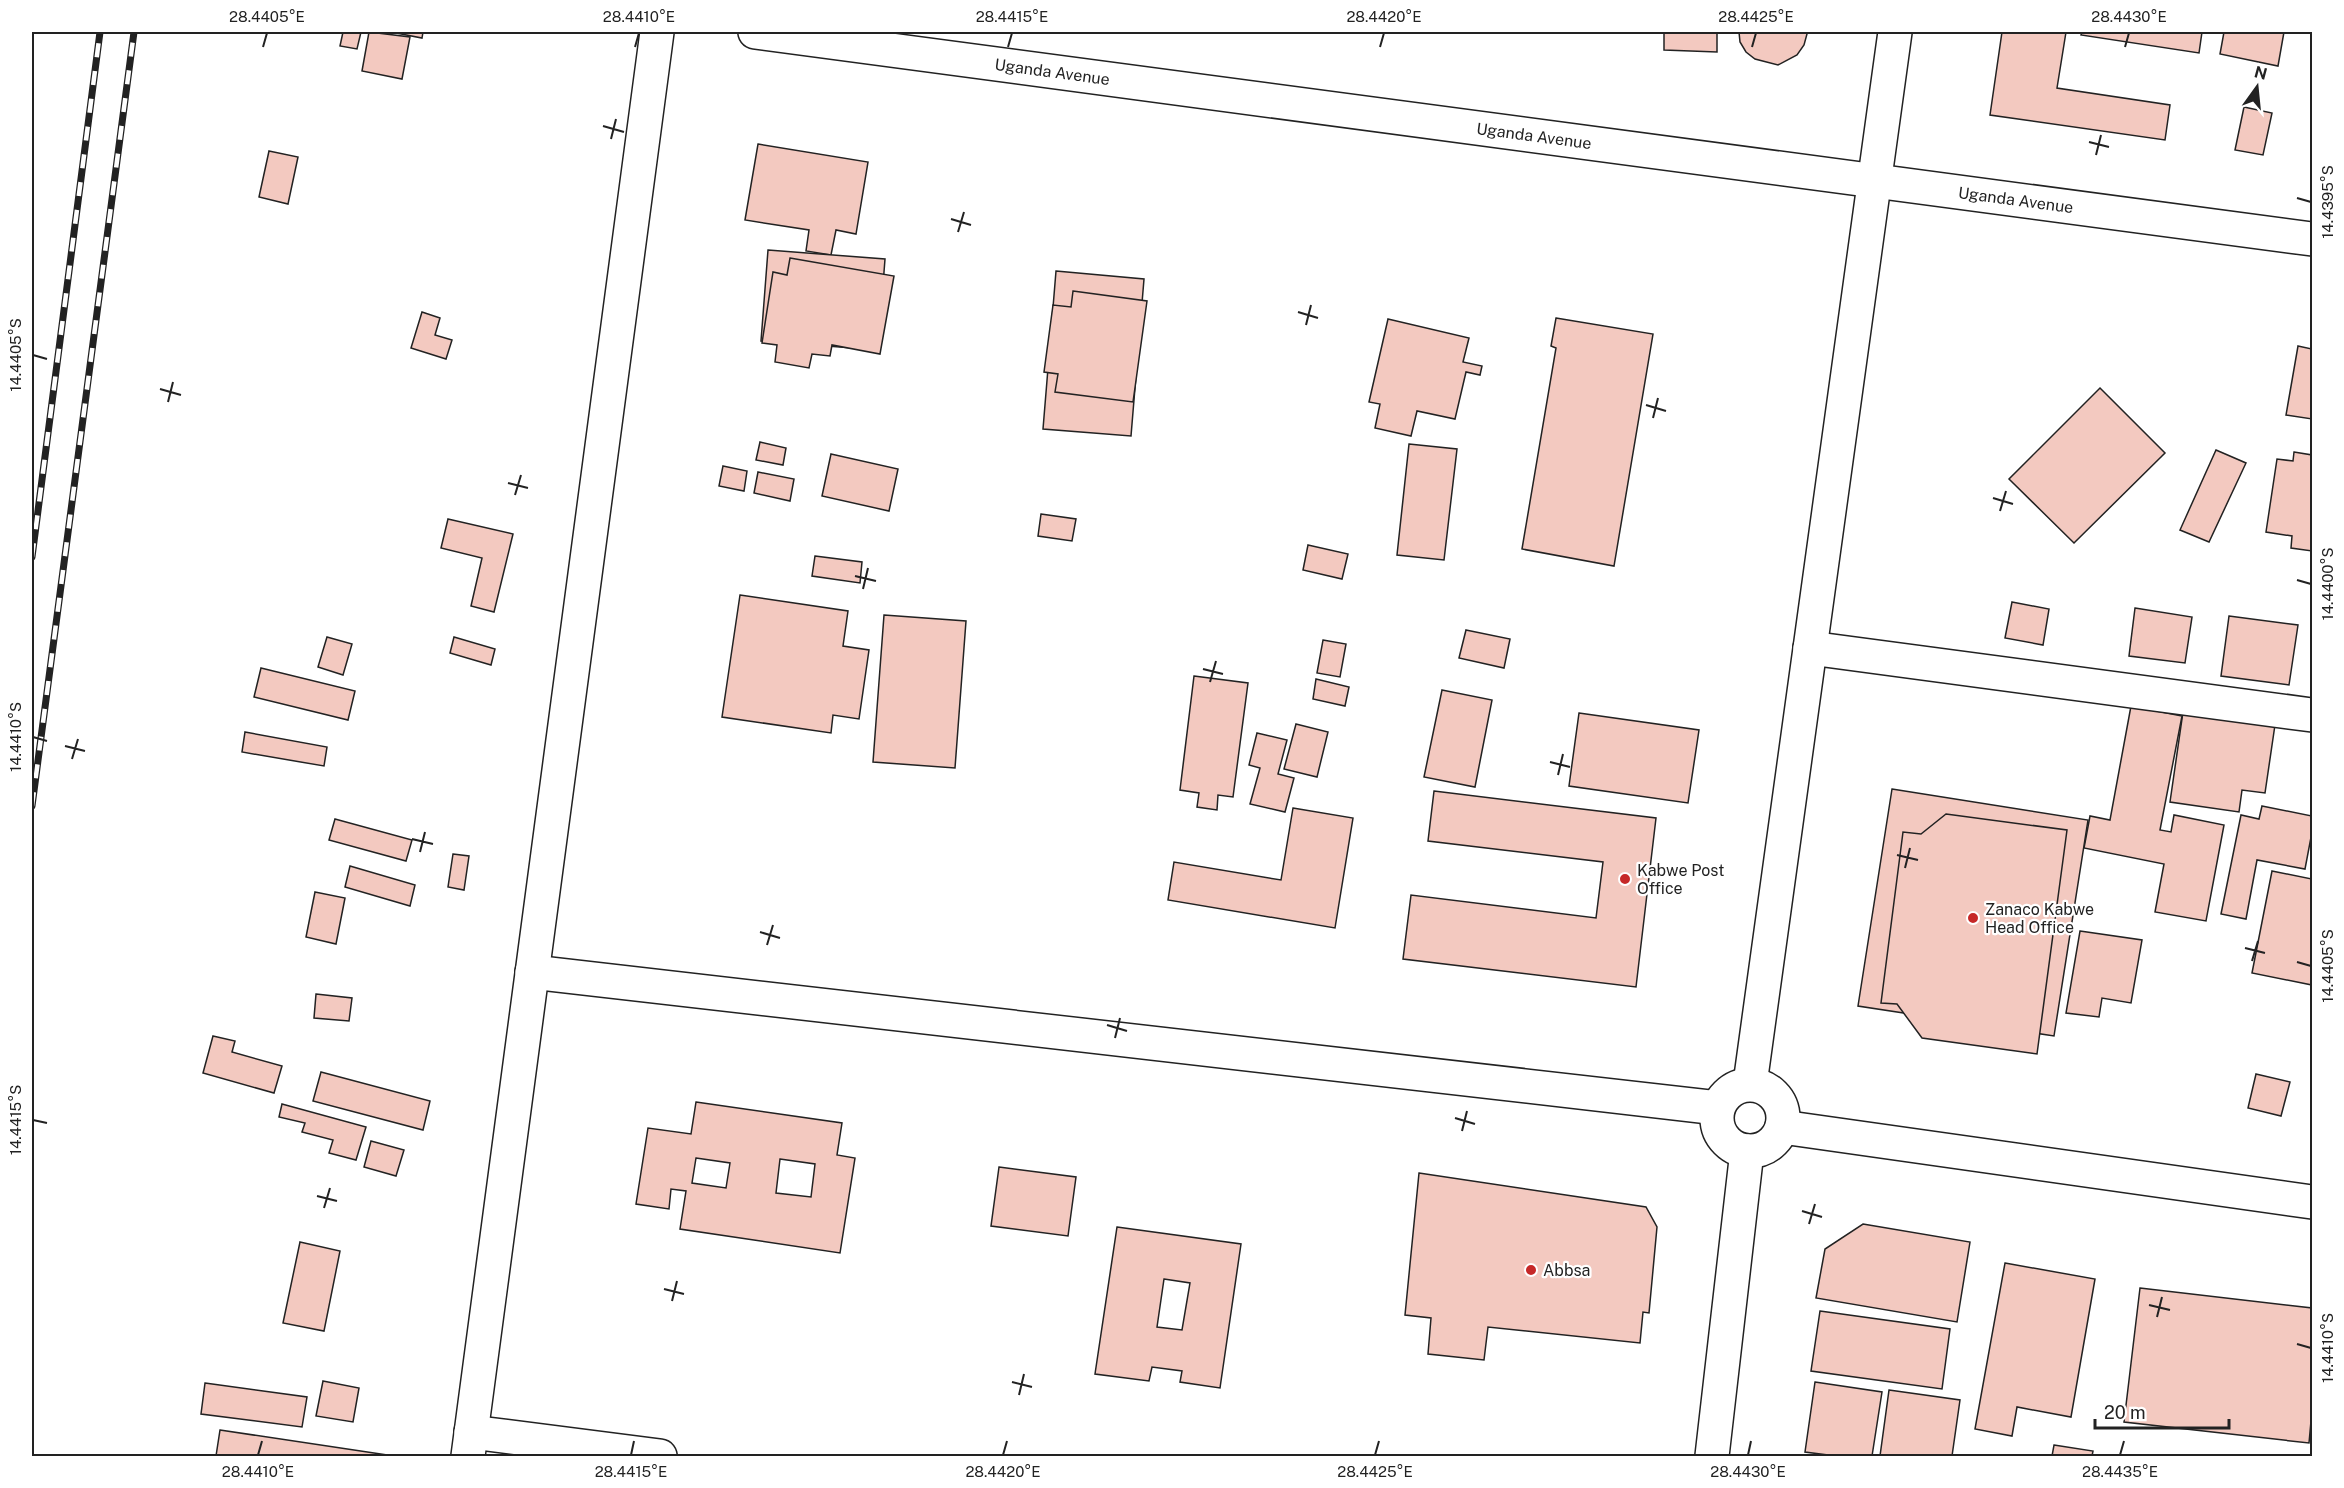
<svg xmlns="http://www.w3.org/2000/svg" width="2344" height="1488" font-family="'Public Sans',sans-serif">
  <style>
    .building { fill: #f3c9c0; stroke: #222; stroke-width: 1.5; fill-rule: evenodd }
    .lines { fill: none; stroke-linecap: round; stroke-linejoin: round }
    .minor-casing { stroke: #222; stroke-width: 36 }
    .minor { stroke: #fff; stroke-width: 33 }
    .rail-casing { stroke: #222; stroke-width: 7 }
    .rail { stroke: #fff; stroke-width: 4.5; stroke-dasharray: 14; stroke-linecap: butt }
    .ticks { fill: none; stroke: #222; stroke-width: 2 }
    .poi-dot { fill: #c62828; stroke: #fff; stroke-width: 2 }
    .labels { text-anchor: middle; stroke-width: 4.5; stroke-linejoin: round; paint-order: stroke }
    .street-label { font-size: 16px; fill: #222; stroke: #fff }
    .poi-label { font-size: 16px; fill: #222; stroke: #fff; text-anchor: start }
    .neatline { fill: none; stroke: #222; stroke-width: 2 }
    .ticks-label { font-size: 15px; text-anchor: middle; fill: #222 }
  </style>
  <rect width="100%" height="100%" fill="#fff"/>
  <g class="building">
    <path d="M 343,32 L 361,32 L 357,49 L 340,46 Z"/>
    <path d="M 369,32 L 410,37 L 402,79 L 362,71 Z"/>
    <path d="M 391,32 L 423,32 L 422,38 Z"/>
    <path d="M 1664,32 L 1717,33 L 1717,52 L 1664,50 Z"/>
    <path d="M 1739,32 L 1807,32 L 1807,34 L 1804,45 L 1797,55 L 1778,65 L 1755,59 L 1746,52 L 1740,42 Z"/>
    <path d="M 2002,32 L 2066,32 L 2057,88 L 2170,105 L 2165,140 L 1990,115 Z"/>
    <path d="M 2082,32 L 2202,32 L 2199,53 L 2081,35 Z"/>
    <path d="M 2224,32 L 2284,32 L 2278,66 L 2220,54 Z"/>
    <path d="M 2244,107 L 2272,113 L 2263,155 L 2235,150 Z"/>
    <path d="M 758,144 L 868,162 L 856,234 L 836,230 L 831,255 L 806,251 L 809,230 L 745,220 Z"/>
    <path d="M 269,151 L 298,157 L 288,204 L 259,197 Z"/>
    <path d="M 768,250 L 885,259 L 878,350 L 761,341 Z"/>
    <path d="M 790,258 L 894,276 L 880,354 L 832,345 L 830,356 L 812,354 L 809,368 L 775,362 L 777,345 L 762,343 L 773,272 L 787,275 Z"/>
    <path d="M 1056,271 L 1144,279 L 1131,436 L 1043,429 Z"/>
    <path d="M 1073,291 L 1147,301 L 1133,402 L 1055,392 L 1058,374 L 1044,372 L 1053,305 L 1071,307 Z"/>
    <path d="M 422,312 L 440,318 L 435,335 L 452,340 L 446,359 L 411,348 Z"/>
    <path d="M 1556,318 L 1653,334 L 1614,566 L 1522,549 L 1556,348 L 1551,346 Z"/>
    <path d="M 1388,319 L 1469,338 L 1463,362 L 1482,366 L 1480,375 L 1466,372 L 1455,419 L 1417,411 L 1411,436 L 1375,428 L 1380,404 L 1369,402 Z"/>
    <path d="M 2298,346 L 2312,349 L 2312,419 L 2286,415 Z"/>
    <path d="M 2100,388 L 2165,453 L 2074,543 L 2009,479 Z"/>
    <path d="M 760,442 L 786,448 L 783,465 L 756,460 Z"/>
    <path d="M 1409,444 L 1457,449 L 1444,560 L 1397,555 Z"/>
    <path d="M 2216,450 L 2246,463 L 2209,542 L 2180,530 Z"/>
    <path d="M 2294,452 L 2312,455 L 2312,551 L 2291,548 L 2292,536 L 2266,532 L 2277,459 L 2293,461 Z"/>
    <path d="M 831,454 L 898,469 L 889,511 L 822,496 Z"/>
    <path d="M 723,466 L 747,471 L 744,491 L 719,486 Z"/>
    <path d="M 758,472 L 794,479 L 790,501 L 754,493 Z"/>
    <path d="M 1041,514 L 1076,519 L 1072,541 L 1038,536 Z"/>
    <path d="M 448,519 L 513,534 L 494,612 L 471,606 L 482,558 L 441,548 Z"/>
    <path d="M 1308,545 L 1348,554 L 1342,579 L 1303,570 Z"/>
    <path d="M 815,556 L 862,562 L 860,583 L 812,576 Z"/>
    <path d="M 740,595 L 848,611 L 843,646 L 869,650 L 859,719 L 833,715 L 831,733 L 722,717 Z"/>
    <path d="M 2012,602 L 2049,609 L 2043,645 L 2005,638 Z"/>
    <path d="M 2135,608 L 2192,617 L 2185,663 L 2129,656 Z"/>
    <path d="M 884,615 L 966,621 L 955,768 L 873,762 Z"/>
    <path d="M 2229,616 L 2298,625 L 2289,685 L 2221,676 Z"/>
    <path d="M 1466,630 L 1510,639 L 1504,668 L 1459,658 Z"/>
    <path d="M 327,637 L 352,644 L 343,675 L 318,667 Z"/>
    <path d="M 454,637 L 495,649 L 491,665 L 450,653 Z"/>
    <path d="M 1323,640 L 1346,644 L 1340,677 L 1317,673 Z"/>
    <path d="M 261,668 L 355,691 L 348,720 L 254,697 Z"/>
    <path d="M 1194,676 L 1248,683 L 1233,797 L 1218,795 L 1217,810 L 1197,807 L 1199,793 L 1180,790 Z"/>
    <path d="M 1316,679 L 1349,687 L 1345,706 L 1313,699 Z"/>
    <path d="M 1442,690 L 1492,700 L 1475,787 L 1424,777 Z"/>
    <path d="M 2184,705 L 2276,718 L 2265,793 L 2242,790 L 2239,812 L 2170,802 Z"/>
    <path d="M 2131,706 L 2182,716 L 2160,830 L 2171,832 L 2174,815 L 2224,825 L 2206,921 L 2155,912 L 2164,864 L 2084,848 L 2090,816 L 2110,820 Z"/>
    <path d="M 1579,713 L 1699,730 L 1688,803 L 1569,786 Z"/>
    <path d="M 1296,724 L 1328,732 L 1317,777 L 1284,769 Z"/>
    <path d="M 245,732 L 327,747 L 324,766 L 242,752 Z"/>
    <path d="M 1257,733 L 1287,740 L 1278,774 L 1294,778 L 1285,812 L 1250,804 L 1260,768 L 1249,765 Z"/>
    <path d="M 1892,789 L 2088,820 L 2054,1036 L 1858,1006 Z"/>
    <path d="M 1434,791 L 1656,818 L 1636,987 L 1403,959 L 1411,895 L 1596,918 L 1603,862 L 1428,841 Z"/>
    <path d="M 2262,806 L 2312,816 L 2312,832 L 2305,869 L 2257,860 L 2246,919 L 2221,914 L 2241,815 L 2259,819 Z"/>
    <path d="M 1293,808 L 1353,818 L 1335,928 L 1168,900 L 1174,862 L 1281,880 Z"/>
    <path d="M 1946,814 L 2067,830 L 2037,1054 L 1922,1038 L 1897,1004 L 1881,1003 L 1903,832 L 1921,834 Z"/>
    <path d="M 335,819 L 412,840 L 406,861 L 329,840 Z"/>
    <path d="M 453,854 L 469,856 L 464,890 L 448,887 Z"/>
    <path d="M 350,866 L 415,885 L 410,906 L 345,887 Z"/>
    <path d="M 2272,871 L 2312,879 L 2312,985 L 2252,973 Z"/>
    <path d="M 315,892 L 345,898 L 336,944 L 306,937 Z"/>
    <path d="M 2080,931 L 2142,940 L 2131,1003 L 2102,998 L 2099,1017 L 2066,1013 Z"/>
    <path d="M 316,994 L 352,998 L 349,1021 L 314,1018 Z"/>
    <path d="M 213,1036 L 235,1041 L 232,1052 L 282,1066 L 274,1093 L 203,1073 Z"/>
    <path d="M 321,1072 L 430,1101 L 423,1130 L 313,1101 Z"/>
    <path d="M 2256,1074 L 2290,1082 L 2281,1116 L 2248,1108 Z"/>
    <path d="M 696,1102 L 842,1123 L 837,1155 L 855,1158 L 840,1253 L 680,1229 L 686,1191 L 671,1189 L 669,1209 L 636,1204 L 648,1128 L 691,1134 ZM 696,1158 L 730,1163 L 726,1188 L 692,1183 ZM 780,1159 L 815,1164 L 811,1197 L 776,1193 Z"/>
    <path d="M 282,1104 L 366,1127 L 356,1160 L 329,1153 L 333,1140 L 302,1132 L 305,1123 L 279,1117 Z"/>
    <path d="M 371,1141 L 404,1150 L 396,1176 L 364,1167 Z"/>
    <path d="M 999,1167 L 1076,1177 L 1068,1236 L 991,1226 Z"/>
    <path d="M 1419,1173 L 1646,1207 L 1657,1227 L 1649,1313 L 1643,1312 L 1640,1343 L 1488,1327 L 1484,1360 L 1428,1354 L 1431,1318 L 1405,1315 Z"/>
    <path d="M 1863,1224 L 1970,1242 L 1957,1322 L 1816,1298 L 1825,1249 Z"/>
    <path d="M 1117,1227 L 1241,1244 L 1220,1388 L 1180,1382 L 1182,1371 L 1152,1367 L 1149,1381 L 1095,1374 ZM 1164,1279 L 1190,1283 L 1182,1330 L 1157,1327 Z"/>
    <path d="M 300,1242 L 340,1251 L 324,1331 L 283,1323 Z"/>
    <path d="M 2005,1263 L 2095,1279 L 2071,1417 L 2017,1407 L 2012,1436 L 1975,1429 Z"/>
    <path d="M 2140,1288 L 2312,1308 L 2312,1410 L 2309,1443 L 2124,1422 Z"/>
    <path d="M 1820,1311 L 1950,1329 L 1942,1389 L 1811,1371 Z"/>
    <path d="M 323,1381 L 359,1388 L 353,1422 L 316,1416 Z"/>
    <path d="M 1815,1382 L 1882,1392 L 1872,1456 L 1836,1456 L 1805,1452 Z"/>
    <path d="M 205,1383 L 307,1397 L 302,1427 L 201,1414 Z"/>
    <path d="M 1889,1390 L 1960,1400 L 1952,1456 L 1880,1456 Z"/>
    <path d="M 220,1430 L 394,1456 L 216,1456 Z"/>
    <path d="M 2054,1445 L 2093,1451 L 2092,1456 L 2052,1456 Z"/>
  </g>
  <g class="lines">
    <g class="minor-casing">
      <g id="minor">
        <path id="s1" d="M 755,32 L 2312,239"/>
        <path d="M 1810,648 L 2312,715"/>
        <path d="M 532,972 L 1718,1108"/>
        <path d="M 1750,1084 L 1895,32"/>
        <circle cx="1750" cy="1118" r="33"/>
        <path d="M 1782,1127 L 2312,1202"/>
        <path d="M 471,1432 L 660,1456"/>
        <path d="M 468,1456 L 657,32"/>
        <path d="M 1712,1456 L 1747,1151"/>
      </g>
    </g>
    <use href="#minor" class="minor"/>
    <g class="rail-casing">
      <g id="rail">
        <path d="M 32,557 L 100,32"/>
        <path d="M 32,806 L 134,32"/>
      </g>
    </g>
    <use href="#rail" class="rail"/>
  </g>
  <path class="ticks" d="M 263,47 L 267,33M 635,47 L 639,33M 1008,47 L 1012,33M 1380,47 L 1384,33M 1752,47 L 1756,33M 2125,47 L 2129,33M 603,126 L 624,132M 611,139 L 616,119M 2089,142 L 2109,147M 2096,155 L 2101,135M 2297,198 L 2311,202M 951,219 L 971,225M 958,232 L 964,212M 1298,312 L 1318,318M 1306,325 L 1311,305M 33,355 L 47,359M 160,389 L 181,395M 168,402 L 173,382M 1646,405 L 1666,411M 1653,418 L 1658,398M 508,483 L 528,488M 515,495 L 521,475M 1993,498 L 2013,504M 2000,511 L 2006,491M 855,576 L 876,581M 2297,580 L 2311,584M 863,589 L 868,568M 1203,669 L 1223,674M 1210,682 L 1216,661M 33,737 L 47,741M 65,746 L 85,751M 72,759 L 78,739M 1550,762 L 1570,767M 1558,775 L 1563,754M 412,839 L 433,844M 420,852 L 425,832M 1897,855 L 1918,860M 1905,868 L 1910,848M 760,932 L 780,938M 767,945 L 773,925M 2245,948 L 2265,953M 2252,961 L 2258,941M 2297,962 L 2311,966M 1107,1025 L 1127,1031M 1115,1038 L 1120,1018M 1455,1118 L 1475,1124M 33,1120 L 47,1123M 1462,1131 L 1467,1111M 317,1196 L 337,1201M 324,1208 L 330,1188M 1802,1211 L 1822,1217M 1809,1224 L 1815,1204M 664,1289 L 684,1294M 672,1301 L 677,1281M 2149,1305 L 2170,1310M 2157,1317 L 2162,1297M 2297,1344 L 2311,1348M 1012,1382 L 1032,1387M 1019,1395 L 1024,1374M 258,1455 L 262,1441M 631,1455 L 634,1441M 1003,1455 L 1007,1441M 1375,1455 L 1379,1441M 1748,1455 L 1751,1441M 2120,1455 L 2124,1441"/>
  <g class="poi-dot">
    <circle cx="1625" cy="879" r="6"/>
    <circle cx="1973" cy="918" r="6"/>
    <circle cx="1531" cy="1270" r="6"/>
  </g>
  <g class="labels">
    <g class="street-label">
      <text dy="6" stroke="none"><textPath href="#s1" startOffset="300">Uganda Avenue</textPath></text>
      <text dy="6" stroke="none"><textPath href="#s1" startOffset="786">Uganda Avenue</textPath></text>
      <text dy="6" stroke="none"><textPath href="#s1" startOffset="1272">Uganda Avenue</textPath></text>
    </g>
    <g class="poi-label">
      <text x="1637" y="876">Kabwe Post<tspan x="1637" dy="18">Office</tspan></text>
      <text x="1985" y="915">Zanaco Kabwe<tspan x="1985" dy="18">Head Office</tspan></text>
      <text x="1543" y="1276">Abbsa</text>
    </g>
  </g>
  <rect width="2344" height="1488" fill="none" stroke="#ffffff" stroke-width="66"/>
  <g transform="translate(2257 87) rotate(15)" stroke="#ffffff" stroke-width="4.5" paint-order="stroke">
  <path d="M0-4.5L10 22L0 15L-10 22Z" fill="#222222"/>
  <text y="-9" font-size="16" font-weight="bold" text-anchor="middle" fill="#222222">N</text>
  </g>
  <path d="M2095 1419v9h134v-9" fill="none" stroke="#222222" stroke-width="3"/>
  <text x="2104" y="1419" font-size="18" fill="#222222" stroke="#ffffff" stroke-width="4.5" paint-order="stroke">20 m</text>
  <rect x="33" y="33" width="2278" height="1422" class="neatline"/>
  <g class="ticks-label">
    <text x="267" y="22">28.4405°E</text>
    <text x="639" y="22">28.4410°E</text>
    <text x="1012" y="22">28.4415°E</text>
    <text x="1384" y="22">28.4420°E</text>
    <text x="1756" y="22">28.4425°E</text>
    <text x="2129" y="22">28.4430°E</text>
    <text transform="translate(2328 202) rotate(-90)" y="5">14.4395°S</text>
    <text transform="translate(16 355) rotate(-90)" y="5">14.4405°S</text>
    <text transform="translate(2328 584) rotate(-90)" y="5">14.4400°S</text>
    <text transform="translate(16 737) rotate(-90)" y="5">14.4410°S</text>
    <text transform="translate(2328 966) rotate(-90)" y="5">14.4405°S</text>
    <text transform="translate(16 1120) rotate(-90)" y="5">14.4415°S</text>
    <text transform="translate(2328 1348) rotate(-90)" y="5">14.4410°S</text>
    <text x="258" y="1477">28.4410°E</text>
    <text x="631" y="1477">28.4415°E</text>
    <text x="1003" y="1477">28.4420°E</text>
    <text x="1375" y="1477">28.4425°E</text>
    <text x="1748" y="1477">28.4430°E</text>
    <text x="2120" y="1477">28.4435°E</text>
  </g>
</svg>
